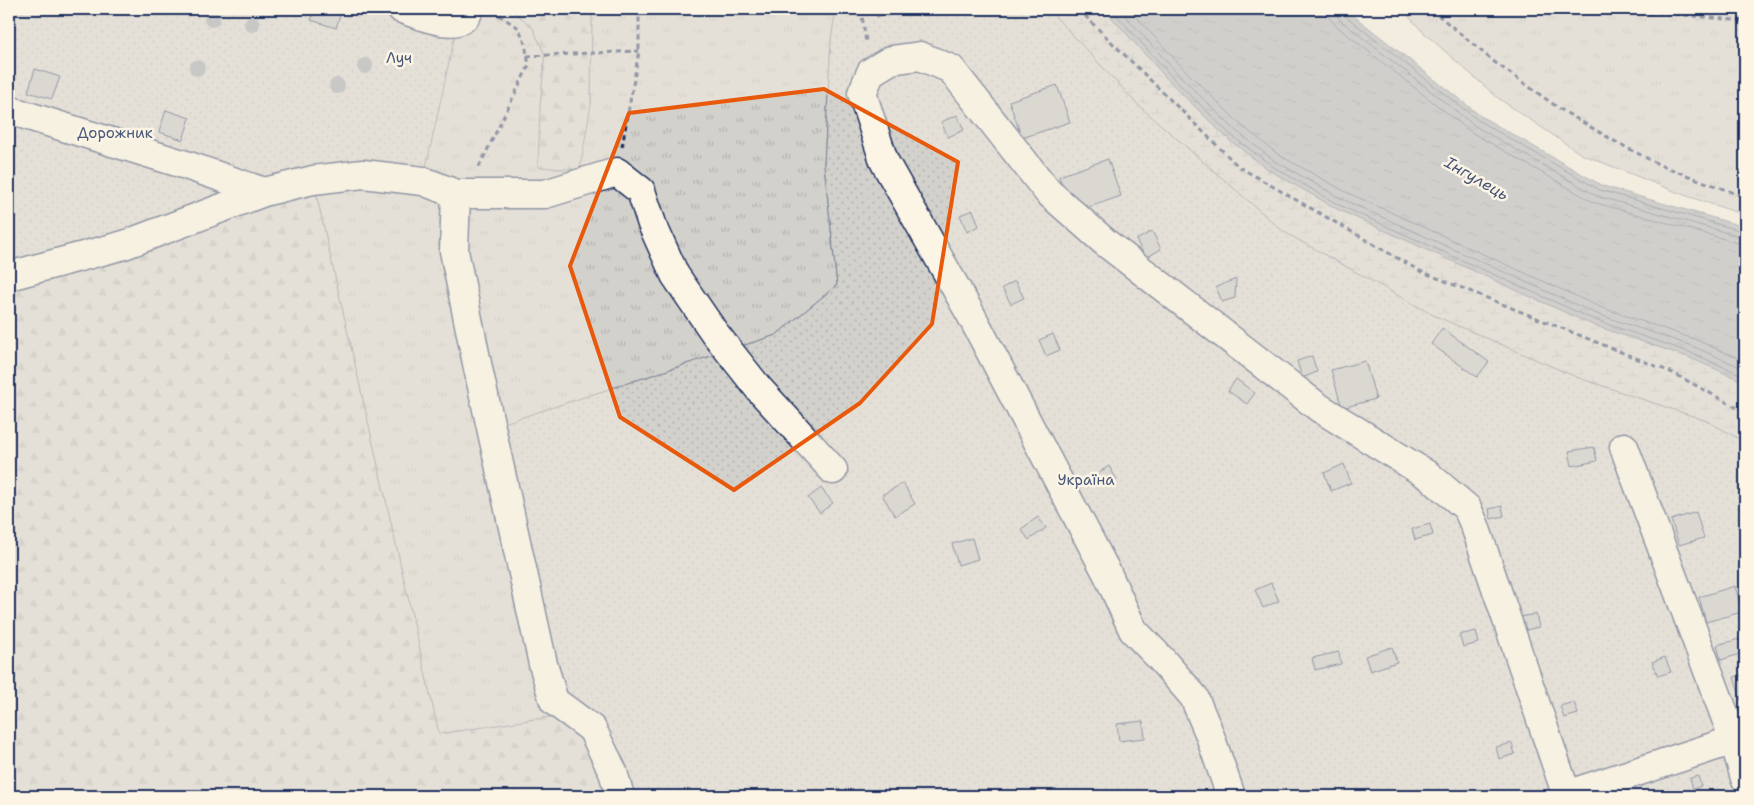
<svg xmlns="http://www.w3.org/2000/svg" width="1754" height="805" font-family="'Shantell Sans',sans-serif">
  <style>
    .grass { fill: url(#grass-tufts); stroke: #778095 }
    .forest { fill: url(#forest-firs); stroke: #778095 }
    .wetland { fill: url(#wetland-marsh); stroke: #778095 }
    .garden { fill: url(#garden-dots); stroke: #778095 }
    .water { fill: url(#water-ripples); stroke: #707a91 }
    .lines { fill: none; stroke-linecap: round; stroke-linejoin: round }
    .shore { stroke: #546180; stroke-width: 1 }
    .building { fill: #bebec0; stroke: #1b2f5e }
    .minor-casing { stroke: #1b2f5e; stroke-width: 31 }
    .path { stroke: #1b2f5e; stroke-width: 3; stroke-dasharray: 5 4; stroke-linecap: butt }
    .minor { stroke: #fcf5e5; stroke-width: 28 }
    .tree { fill: #969ba8 }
    .marked { fill: none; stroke: #e8590c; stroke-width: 4; stroke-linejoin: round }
    .labels { text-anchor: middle; stroke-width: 5; stroke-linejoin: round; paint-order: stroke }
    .park-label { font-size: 15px; fill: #49587a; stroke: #fcf5e5 }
    .water-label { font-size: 16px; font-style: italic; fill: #465478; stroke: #fcf5e5 }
  </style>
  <defs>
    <pattern id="grass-tufts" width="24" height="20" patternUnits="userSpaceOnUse" patternTransform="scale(1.25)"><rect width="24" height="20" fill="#d3d1cc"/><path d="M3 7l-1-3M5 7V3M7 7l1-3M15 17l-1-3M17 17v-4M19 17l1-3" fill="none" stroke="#b5b4b2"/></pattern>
    <pattern id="forest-firs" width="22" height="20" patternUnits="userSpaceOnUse" patternTransform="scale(1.25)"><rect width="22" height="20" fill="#d3d1cc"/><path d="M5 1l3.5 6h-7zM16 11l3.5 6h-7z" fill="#b5b4b2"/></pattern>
    <pattern id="wetland-marsh" width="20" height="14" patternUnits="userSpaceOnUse" patternTransform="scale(1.25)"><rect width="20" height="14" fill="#d3d1cc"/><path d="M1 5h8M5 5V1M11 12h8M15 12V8" fill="none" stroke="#b5b4b2"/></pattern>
    <pattern id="garden-dots" width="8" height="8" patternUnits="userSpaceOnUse" patternTransform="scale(1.25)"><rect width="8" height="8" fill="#d3d1cc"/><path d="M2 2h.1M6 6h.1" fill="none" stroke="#b5b4b2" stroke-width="1.8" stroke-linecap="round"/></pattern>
    <pattern id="water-ripples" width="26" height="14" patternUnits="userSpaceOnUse" patternTransform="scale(1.25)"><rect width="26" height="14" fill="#a9acb3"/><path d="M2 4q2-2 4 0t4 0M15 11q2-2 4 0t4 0" fill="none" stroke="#898c95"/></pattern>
  </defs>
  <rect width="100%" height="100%" fill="#f3ede0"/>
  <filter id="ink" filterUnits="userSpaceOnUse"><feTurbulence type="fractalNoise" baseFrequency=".02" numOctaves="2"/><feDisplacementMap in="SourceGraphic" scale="10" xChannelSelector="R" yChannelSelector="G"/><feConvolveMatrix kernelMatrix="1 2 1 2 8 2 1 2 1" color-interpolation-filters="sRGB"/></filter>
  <g filter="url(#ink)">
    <g class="grass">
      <path d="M 469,9 L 511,9 L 533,28 L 545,55 L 540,107 L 591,104 L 592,9 L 836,9 L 831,40 L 824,164 L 837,285 L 776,335 L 502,424 L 587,737 L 549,717 L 439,734 L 313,180 Z"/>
      <path d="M 1402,9 L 1708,9 L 1745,12 L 1745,215 L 1684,195 L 1581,154 L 1498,98 L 1421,30 Z"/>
    </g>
    <g class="forest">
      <path d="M 511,9 L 592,9 L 591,104 L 580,170 L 538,167 L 540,107 L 545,55 L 533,28 Z"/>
      <path d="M 313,180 L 439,734 L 549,717 L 587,737 L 612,796 L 9,796 L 9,276 Z"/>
    </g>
    <path class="wetland" d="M 1048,9 L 1104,9 L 1170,82 L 1228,139 L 1269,170 L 1337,209 L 1593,325 L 1688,357 L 1745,382 L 1745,442 L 1707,421 L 1576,377 L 1433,315 L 1284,232 L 1138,105 Z"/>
    <g class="garden">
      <path d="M 9,9 L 469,9 L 458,21 L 423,181 L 363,174 L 9,276 Z"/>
      <path d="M 836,9 L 1048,9 L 1138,105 L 1284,232 L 1433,315 L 1576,377 L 1707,421 L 1745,442 L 1745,796 L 612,796 L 549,663 L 501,424 L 776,335 L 837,285 L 824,164 L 831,40 Z"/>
    </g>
    <path class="water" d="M 1104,9 L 1345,9 L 1482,117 L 1603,186 L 1745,227 L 1745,382 L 1688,357 L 1593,325 L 1337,209 L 1269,170 L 1228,139 L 1170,82 Z"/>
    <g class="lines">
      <g class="shore">
        <path d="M 1111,9 L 1174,79 L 1231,135 L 1272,166 L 1339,205 L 1595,320 L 1689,352 L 1745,376"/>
        <path d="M 1119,9 L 1178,74 L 1235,130 L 1275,161 L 1342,199 L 1597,314 L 1692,346 L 1745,369"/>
        <path d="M 1129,9 L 1184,69 L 1240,124 L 1279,155 L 1346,192 L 1600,307 L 1694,339 L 1745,361"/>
        <path d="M 1328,9 L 1329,17 L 1335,25 L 1471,132 L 1593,202 L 1745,245"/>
        <path d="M 1336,9 L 1336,14 L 1340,20 L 1475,126 L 1597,196 L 1745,238"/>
        <path d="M 1342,9 L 1344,15 L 1479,121 L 1600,190 L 1745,232"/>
      </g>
    </g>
    <g class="building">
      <path d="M 315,9 L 342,9 L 336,28 L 311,20 Z"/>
      <path d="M 874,9 L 900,9 L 877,17 Z"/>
      <path d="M 35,69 L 60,77 L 52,99 L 28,92 Z"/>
      <path d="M 1057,85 L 1070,122 L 1022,138 L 1009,101 Z"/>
      <path d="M 166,110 L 190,118 L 183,140 L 159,132 Z"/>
      <path d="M 957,115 L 964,130 L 948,137 L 941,122 Z"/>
      <path d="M 1108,159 L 1121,196 L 1072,213 L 1059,176 Z"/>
      <path d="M 973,210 L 979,226 L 967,232 L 960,215 Z"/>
      <path d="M 1152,231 L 1161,249 L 1146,258 L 1136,240 Z"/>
      <path d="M 1236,279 L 1235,298 L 1222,302 L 1216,287 Z"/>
      <path d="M 1015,281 L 1024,298 L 1011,304 L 1002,288 Z"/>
      <path d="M 1442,328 L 1489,362 L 1477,377 L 1431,344 Z"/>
      <path d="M 1053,334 L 1060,350 L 1046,356 L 1039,340 Z"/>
      <path d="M 1312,356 L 1317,372 L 1302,378 L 1297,361 Z"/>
      <path d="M 1365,361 L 1376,399 L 1342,408 L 1331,370 Z"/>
      <path d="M 1236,379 L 1255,393 L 1247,404 L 1228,391 Z"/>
      <path d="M 1594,447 L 1597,461 L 1572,466 L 1569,451 Z"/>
      <path d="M 1344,464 L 1351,483 L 1331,491 L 1324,473 Z"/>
      <path d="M 1109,466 L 1117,480 L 1105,486 L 1098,473 Z"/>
      <path d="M 903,483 L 915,504 L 895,516 L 882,495 Z"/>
      <path d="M 821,488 L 833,503 L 820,513 L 808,498 Z"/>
      <path d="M 1502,506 L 1504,516 L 1491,519 L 1489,509 Z"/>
      <path d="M 1696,512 L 1704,538 L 1679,545 L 1671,520 Z"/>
      <path d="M 1038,517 L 1046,528 L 1029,540 L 1021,529 Z"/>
      <path d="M 1430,524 L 1433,535 L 1415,540 L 1412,529 Z"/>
      <path d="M 972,538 L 978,559 L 958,565 L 952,544 Z"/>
      <path d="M 1271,583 L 1279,601 L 1263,608 L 1255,590 Z"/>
      <path d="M 1735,586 L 1742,612 L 1706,622 L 1699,597 Z"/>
      <path d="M 1536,614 L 1539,627 L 1522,631 L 1519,617 Z"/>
      <path d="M 1476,631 L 1479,643 L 1463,647 L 1459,635 Z"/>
      <path d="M 1739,639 L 1743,653 L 1721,660 L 1717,645 Z"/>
      <path d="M 1392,647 L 1397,662 L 1370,671 L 1365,656 Z"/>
      <path d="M 1339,652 L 1341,664 L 1315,670 L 1312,658 Z"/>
      <path d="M 1665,657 L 1671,672 L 1658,676 L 1652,662 Z"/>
      <path d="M 1745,674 L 1745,699 L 1741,700 L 1734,677 Z"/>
      <path d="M 1574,702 L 1578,714 L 1564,718 L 1560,706 Z"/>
      <path d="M 1143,721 L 1145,738 L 1119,741 L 1117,724 Z"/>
      <path d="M 1512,743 L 1515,754 L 1499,759 L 1496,747 Z"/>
      <path d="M 1698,776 L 1701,786 L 1693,789 L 1690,778 Z"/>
    </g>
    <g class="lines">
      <g class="minor-casing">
        <g id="minor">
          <path d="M 402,9 C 417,14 463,35 469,9"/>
          <path d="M 9,110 L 186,165 L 264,192"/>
          <path d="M 456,194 L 545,194 L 617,172 L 641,191 L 652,224 L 675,275 L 714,332 L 759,389 L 833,470"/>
          <path d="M 9,276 L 124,245 L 264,192 L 313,180 L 363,174 L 423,181 L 456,194 L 454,251 L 479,373 L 543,664 L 554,701 L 592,729 L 613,772 L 620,796"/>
          <path d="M 1624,447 L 1734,740 L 1745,778"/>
          <path d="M 1231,796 L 1209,733 L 1194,697 L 1161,659 L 1133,630 L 1108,575 L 970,313 L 884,161 L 862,93 L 871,72 L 891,60 L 920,56 L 951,69 L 1048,192 L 1106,243 L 1318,407 L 1429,476 L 1467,508 L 1475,526 L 1567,796"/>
          <path d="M 1563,796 L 1734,740"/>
        </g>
      </g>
      <g class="path">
        <path d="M 861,9 L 866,42"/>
        <path d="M 1079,9 L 1089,20 L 1239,167 L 1420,271 L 1673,373 L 1745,412"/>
        <path d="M 1431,9 L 1493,61 L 1560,109 L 1616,142 L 1662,166 L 1745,197"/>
        <path d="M 1630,14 L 1662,13 L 1745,21"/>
        <path d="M 527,56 L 639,51"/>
        <path d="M 622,147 L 639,51 L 639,9"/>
        <path d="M 479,167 L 529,65 L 525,44 L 519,28 L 497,14"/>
      </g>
      <use href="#minor" class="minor"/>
    </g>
    <g class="tree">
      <circle cx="212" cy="19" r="8"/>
      <circle cx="252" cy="24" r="8"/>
      <circle cx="365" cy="66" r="8"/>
      <circle cx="197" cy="68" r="8"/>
      <circle cx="337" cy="86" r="8"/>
    </g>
  </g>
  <path d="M0 0H1754V805H0ZM 824,89 L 958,162 L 932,324 L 860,403 L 734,490 L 620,417 L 570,266 L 629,113 Z" fill="#f3ede0" fill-opacity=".55" fill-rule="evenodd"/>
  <path class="marked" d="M 824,89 L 958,162 L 932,324 L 860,403 L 734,490 L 620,417 L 570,266 L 629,113 Z"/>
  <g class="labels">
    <g class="park-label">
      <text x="399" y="63">Луч</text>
      <text x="115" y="138">Дорожник</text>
      <text x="1086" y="485">Україна</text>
    </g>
    <g class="water-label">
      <text transform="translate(1477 178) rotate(30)" y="6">Інгулець</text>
    </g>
  </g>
  <rect width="1754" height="805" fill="none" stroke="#fcf5e5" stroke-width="30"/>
  <rect x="15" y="15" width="1724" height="775" fill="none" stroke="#1b2f5e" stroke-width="2" filter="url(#ink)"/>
</svg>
